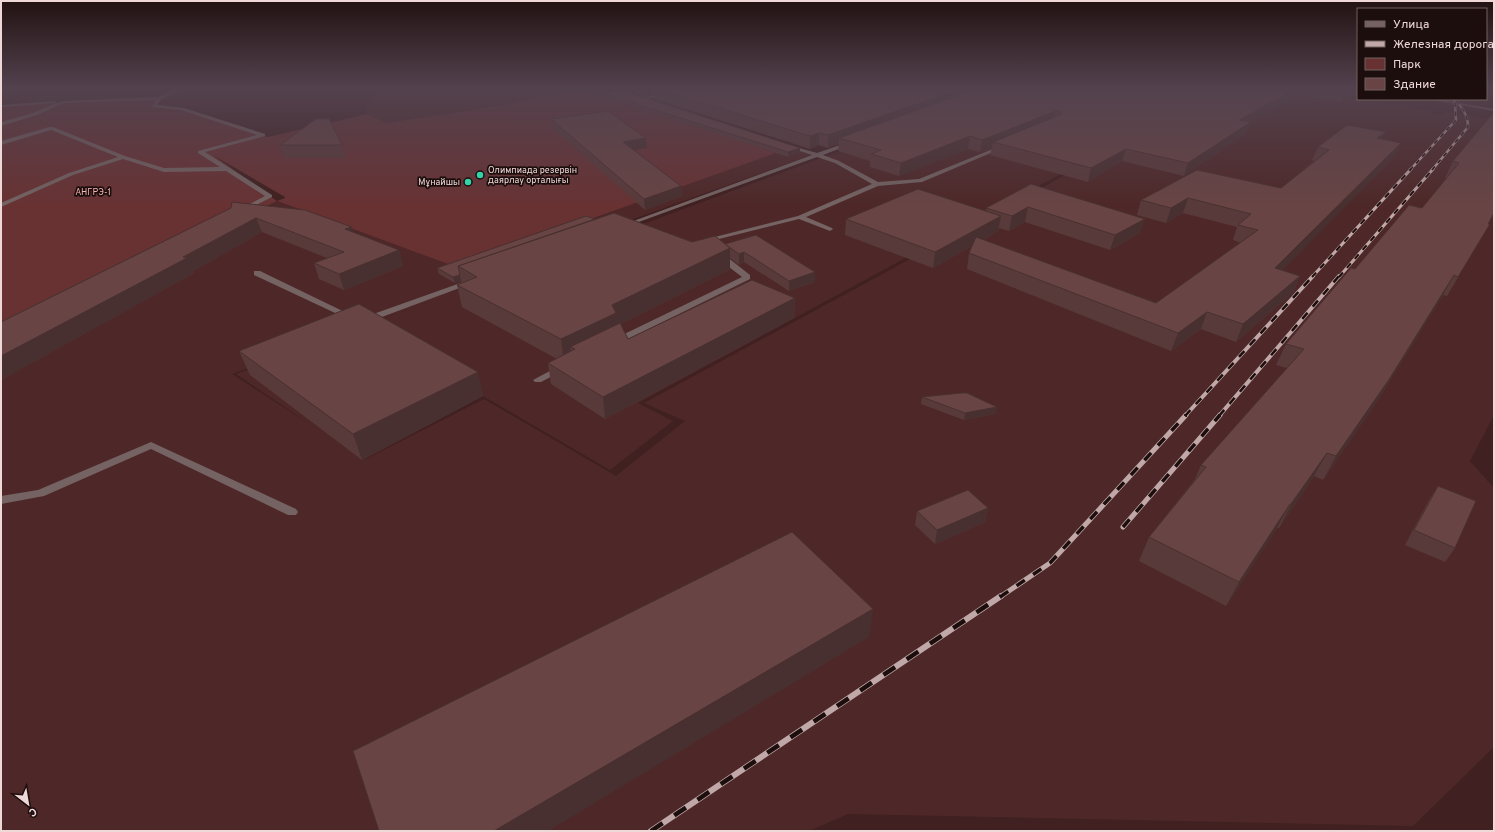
<svg xmlns="http://www.w3.org/2000/svg" width="1495" height="832" font-family="Overpass,sans-serif">
  <style>
    .built { fill: #4e2828; fill-rule: evenodd }
    .green { fill: #683233; fill-rule: evenodd }
    .lines { fill: none; stroke-linecap: round; stroke-linejoin: round }
    .minor { fill: #746362; fill-rule: evenodd }
    .rail-far4-casing { stroke: #c1a8a8; stroke-width: 2.5 }
    .rail-far3-casing { stroke: #c1a8a8; stroke-width: 3 }
    .rail-far2-casing { stroke: #c1a8a8; stroke-width: 4 }
    .rail-far1-casing { stroke: #c1a8a8; stroke-width: 5 }
    .rail-casing { stroke: #c1a8a8; stroke-width: 6 }
    .rail-far4 { stroke: #1d0e0e; stroke-width: 1.5; stroke-dasharray: 4.5; stroke-linecap: butt }
    .rail-far3 { stroke: #1d0e0e; stroke-width: 2; stroke-dasharray: 6; stroke-linecap: butt }
    .rail-far2 { stroke: #1d0e0e; stroke-width: 2.5; stroke-dasharray: 8; stroke-linecap: butt }
    .rail-far1 { stroke: #1d0e0e; stroke-width: 3.5; stroke-dasharray: 10; stroke-linecap: butt }
    .rail { stroke: #1d0e0e; stroke-width: 4.5; stroke-dasharray: 14; stroke-linecap: butt }
    .wall { fill: #593a3a }
    .shaded-wall { fill: #493030 }
    .building { fill: #684444; stroke: #493030 }
    .poi-dot { fill: #31d4a9; stroke: #1d0e0e; stroke-width: 1.5 }
    .labels { text-anchor: middle; stroke-width: 3.5; stroke-linejoin: round; paint-order: stroke }
    .far-poi-label { font-size: 9px; fill: #efd8d8; stroke: #1d0e0e; text-anchor: start }
    .far-park-label { font-size: 9px; fill: #f3b5b4; stroke: #1d0e0e }
  </style>
  <rect width="100%" height="100%" fill="#402020"/>
  <g class="built">
    <path d="M 389,88 L 580,88 L 509,104 L 387,123 L 364,112 L 371,98 Z"/>
    <path d="M 1039,88 L 1162,119 L 638,403 L 673,421 L 610,470 L 483,396 L 363,460 L 364,460 L 484,399 L 616,476 L 685,421 L 644,403 L 1226,88 L 1301,88 L 1394,106 L 1396,104 L 1434,111 L 1432,113 L 1443,115 L 1446,111 L 1494,120 L 1494,415 L 1470,461 L 1494,488 L 1494,747 L 1413,826 L 848,814 L 809,831 L 1,831 L 1,340 L 277,201 L 456,267 L 775,153 L 644,110 L 814,154 L 475,276 L 486,282 L 992,95 ZM 434,300 L 236,374 L 314,427 L 232,374 Z"/>
  </g>
  <path class="green" d="M 580,88 L 589,88 L 654,108 L 645,110 L 776,153 L 456,267 L 277,201 L 1,340 L 1,106 L 159,98 L 154,106 L 182,109 L 268,137 L 367,114 L 387,123 L 509,104 ZM 213,155 L 285,197 L 285,198 L 277,201 Z"/>
  <g class="lines">
    <g class="minor">
      <path d="M 179,88 L 185,88 L 161,99 L 157,105 L 184,108 L 265,134 L 265,136 L 205,152 L 272,195 L 272,197 L 244,211 L 240,211 L 240,209 L 265,196 L 226,171 L 164,172 L 123,159 L 73,175 L 1,207 L 1,203 L 69,173 L 118,157 L 51,130 L 1,145 L 1,141 L 49,127 L 53,127 L 125,156 L 164,168 L 220,167 L 198,153 L 198,151 L 257,135 L 181,110 L 152,107 L 156,100 L 64,103 L 37,115 L 1,126 L 1,122 L 33,113 L 56,103 L 1,107 L 1,105 L 55,101 L 57,103 L 63,101 L 158,97 Z"/>
      <path d="M 608,88 L 615,88 L 629,94 L 625,95 Z"/>
      <path d="M 680,88 L 688,88 L 643,100 L 641,99 Z"/>
      <path d="M 1427,99 L 1437,99 L 1494,109 L 1494,111 Z"/>
      <path d="M 849,142 L 854,143 L 823,155 L 839,161 L 878,182 L 919,179 L 1000,146 L 1005,147 L 922,182 L 878,186 L 806,217 L 832,228 L 833,229 L 830,231 L 799,219 L 703,243 L 699,241 L 798,216 L 872,184 L 835,163 L 817,157 L 625,227 L 620,226 L 812,155 L 785,146 L 785,144 L 817,153 Z"/>
      <path d="M 716,253 L 722,253 L 750,275 L 750,279 L 618,344 L 612,344 L 611,342 L 612,340 L 742,277 L 716,257 Z"/>
      <path d="M 254,271 L 260,271 L 355,317 L 351,320 L 348,319 L 254,275 Z"/>
      <path d="M 466,281 L 469,281 L 473,283 L 371,321 L 365,321 L 364,319 L 365,317 Z"/>
      <path d="M 561,365 L 566,368 L 564,370 L 541,382 L 535,382 L 533,380 Z"/>
      <path d="M 151,442 L 296,509 L 298,512 L 296,515 L 288,515 L 151,449 L 44,496 L 1,504 L 1,496 L 38,490 Z"/>
    </g>
    <g class="rail-far4-casing">
      <g id="rail-far4">
        <path d="M 1410,170 L 1456,120 L 1455,103 L 1453,99"/>
        <path d="M 1432,170 L 1468,127 C 1468,115 1462,107 1454,99"/>
      </g>
    </g>
    <g class="rail-far3-casing">
      <g id="rail-far3">
        <path d="M 1312,277 L 1411,169"/>
        <path d="M 1339,277 L 1433,169"/>
      </g>
    </g>
    <g class="rail-far2-casing">
      <g id="rail-far2">
        <path d="M 1185,416 L 1313,276"/>
        <path d="M 1219,416 L 1339,276"/>
      </g>
    </g>
    <g class="rail-far1-casing">
      <g id="rail-far1">
        <path d="M 1123,527 L 1220,415"/>
        <path d="M 1000,597 L 1050,563 L 1186,415"/>
      </g>
    </g>
    <g class="rail-casing">
      <path id="rail" d="M 651,831 L 1001,596"/>
    </g>
    <use href="#rail-far4" class="rail-far4"/>
    <use href="#rail-far3" class="rail-far3"/>
    <use href="#rail-far2" class="rail-far2"/>
    <use href="#rail-far1" class="rail-far1"/>
    <use href="#rail" class="rail"/>
  </g>
  <g class="wall">
    <path d="M 626,88 L 1358,88 L 1358,90 L 1341,102 L 1295,94 L 1292,100 L 1250,123 L 1246,134 L 1184,176 L 1122,161 L 1088,182 L 990,155 L 992,148 L 980,152 L 968,149 L 899,176 L 870,167 L 870,161 L 838,151 L 839,144 L 828,148 L 819,145 L 810,149 L 654,99 L 654,93 L 645,96 L 626,91 Z"/>
    <path d="M 602,93 L 800,152 L 788,157 L 603,97 Z"/>
    <path d="M 1494,112 L 1494,215 L 1488,224 L 1479,242 L 1447,296 L 1443,295 L 1378,400 L 1323,480 L 1314,476 L 1279,528 L 1277,528 L 1226,606 L 1139,561 L 1149,537 L 1195,479 L 1201,465 L 1287,368 L 1276,365 L 1286,344 L 1355,269 L 1422,208 L 1447,178 L 1445,178 L 1453,161 Z"/>
    <path d="M 551,119 L 646,138 L 647,148 L 634,150 L 681,186 L 682,196 L 645,210 L 552,128 Z"/>
    <path d="M 1386,132 L 1382,139 L 1401,143 L 1395,156 L 1282,270 L 1300,276 L 1293,293 L 1236,342 L 1201,329 L 1171,351 L 967,269 L 969,253 L 972,246 L 933,268 L 845,235 L 846,219 L 986,211 L 986,208 L 1031,184 L 1140,233 L 1110,250 L 1025,222 L 1009,231 L 999,228 L 998,231 L 983,240 L 1156,303 L 1241,243 L 1233,240 L 1237,227 L 1183,213 L 1166,223 L 1137,215 L 1141,200 L 1281,188 L 1314,161 L 1312,160 L 1318,147 Z"/>
    <path d="M 280,145 L 342,145 L 346,158 L 284,158 Z"/>
    <path d="M 231,208 L 353,232 L 399,250 L 403,266 L 344,290 L 319,279 L 314,263 L 327,258 L 262,232 L 193,271 L 194,273 L 1,380 Z"/>
    <path d="M 595,219 L 692,242 L 725,244 L 815,272 L 815,282 L 789,291 L 744,262 L 739,265 L 730,258 L 730,269 L 621,324 L 628,339 L 795,298 L 794,318 L 605,419 L 551,384 L 548,363 L 557,359 L 462,307 L 457,285 L 462,283 L 461,281 L 455,283 L 439,274 L 437,268 Z"/>
    <path d="M 239,351 L 483,396 L 362,460 L 250,375 Z"/>
    <path d="M 922,397 L 997,407 L 995,414 L 964,420 L 921,404 Z"/>
    <path d="M 1438,486 L 1455,548 L 1445,562 L 1405,545 L 1429,500 Z"/>
    <path d="M 988,508 L 985,522 L 935,544 L 915,525 L 917,511 Z"/>
  </g>
  <g class="shaded-wall">
    <path d="M 644,88 L 654,88 L 654,93 L 645,96 Z"/>
    <path d="M 962,88 L 981,88 L 839,138 L 839,144 L 828,148 L 828,135 Z"/>
    <path d="M 1349,88 L 1358,88 L 1358,90 L 1341,102 L 1345,90 Z"/>
    <path d="M 1296,89 L 1292,100 L 1250,123 L 1246,134 L 1184,176 L 1188,163 L 1239,120 Z"/>
    <path d="M 1056,111 L 1053,123 L 993,142 L 992,148 L 980,152 L 982,140 Z"/>
    <path d="M 1386,132 L 1380,144 L 1377,138 Z"/>
    <path d="M 819,133 L 819,145 L 810,149 L 810,136 Z"/>
    <path d="M 970,136 L 968,149 L 899,176 L 901,163 Z"/>
    <path d="M 646,138 L 647,148 L 624,151 L 623,142 Z"/>
    <path d="M 1401,143 L 1395,156 L 1268,285 L 1275,268 Z"/>
    <path d="M 800,148 L 800,152 L 788,157 L 788,152 Z"/>
    <path d="M 1126,149 L 1122,161 L 1088,182 L 1091,168 Z"/>
    <path d="M 681,186 L 682,196 L 645,210 L 644,199 Z"/>
    <path d="M 1188,198 L 1183,213 L 1166,223 L 1171,208 Z"/>
    <path d="M 1028,207 L 1025,222 L 1009,231 L 1012,216 Z"/>
    <path d="M 1001,216 L 998,231 L 933,268 L 935,252 Z"/>
    <path d="M 256,218 L 262,232 L 193,271 L 194,273 L 1,380 L 1,356 Z"/>
    <path d="M 1145,219 L 1140,233 L 1110,250 L 1115,235 Z"/>
    <path d="M 352,227 L 356,241 L 345,229 Z"/>
    <path d="M 730,248 L 730,269 L 617,326 L 575,349 L 570,347 L 572,359 L 564,363 L 561,339 L 612,305 Z"/>
    <path d="M 399,250 L 403,266 L 344,290 L 339,274 Z"/>
    <path d="M 744,252 L 744,262 L 739,265 L 739,254 Z"/>
    <path d="M 815,272 L 815,282 L 789,291 L 789,281 Z"/>
    <path d="M 460,275 L 461,281 L 455,283 L 453,277 Z"/>
    <path d="M 1454,275 L 1443,295 L 1378,400 L 1323,480 L 1336,456 Z"/>
    <path d="M 1300,276 L 1293,293 L 1236,342 L 1243,324 Z"/>
    <path d="M 795,298 L 794,318 L 605,419 L 603,397 Z"/>
    <path d="M 1207,312 L 1201,329 L 1171,351 L 1178,333 Z"/>
    <path d="M 478,372 L 483,396 L 362,460 L 353,434 Z"/>
    <path d="M 997,407 L 995,414 L 964,420 L 965,413 Z"/>
    <path d="M 1327,453 L 1314,476 L 1279,528 L 1291,504 Z"/>
    <path d="M 1290,504 L 1277,528 L 1226,606 L 1239,582 Z"/>
    <path d="M 988,508 L 985,522 L 935,544 L 937,530 Z"/>
    <path d="M 873,609 L 869,637 L 548,831 L 494,831 Z"/>
  </g>
  <g class="building">
    <path d="M 654,88 L 962,88 L 828,135 L 819,133 L 810,136 Z"/>
    <path d="M 979,88 L 1296,88 L 1296,89 L 1239,120 L 1251,122 L 1188,163 L 1126,149 L 1091,168 L 993,142 L 1062,114 L 1061,112 L 1056,111 L 982,140 L 970,136 L 901,163 L 871,154 L 881,150 L 839,138 Z"/>
    <path d="M 1332,88 L 1349,88 L 1345,90 Z"/>
    <path d="M 618,89 L 800,148 L 788,152 L 602,93 Z"/>
    <path d="M 608,111 L 646,138 L 623,142 L 681,186 L 644,199 L 551,119 Z"/>
    <path d="M 1494,112 L 1494,193 L 1493,193 L 1494,193 L 1494,213 L 1488,224 L 1490,224 L 1458,277 L 1454,275 L 1390,378 L 1336,456 L 1327,453 L 1291,504 L 1290,504 L 1239,582 L 1149,537 L 1206,467 L 1201,465 L 1304,349 L 1286,344 L 1351,268 L 1355,269 L 1409,205 L 1422,208 L 1459,163 L 1453,161 Z"/>
    <path d="M 316,119 L 329,119 L 342,145 L 280,145 Z"/>
    <path d="M 1347,125 L 1386,132 L 1377,138 L 1401,143 L 1275,268 L 1300,276 L 1243,324 L 1207,312 L 1178,333 L 969,253 L 976,237 L 1156,303 L 1258,230 L 1238,225 L 1251,214 L 1188,198 L 1171,208 L 1141,200 L 1197,170 L 1281,188 L 1329,150 L 1318,147 Z"/>
    <path d="M 1031,184 L 1145,219 L 1115,235 L 1028,207 L 1012,216 L 986,208 Z"/>
    <path d="M 918,189 L 1001,216 L 935,252 L 846,219 Z"/>
    <path d="M 232,202 L 305,210 L 352,227 L 345,229 L 399,250 L 339,274 L 314,263 L 344,252 L 256,218 L 183,257 L 187,258 L 1,356 L 1,322 L 231,208 Z"/>
    <path d="M 614,213 L 692,242 L 715,236 L 730,248 L 612,305 L 616,313 L 561,339 L 457,285 L 477,277 L 458,266 Z"/>
    <path d="M 586,216 L 595,219 L 458,266 L 460,275 L 453,277 L 437,268 Z"/>
    <path d="M 756,235 L 815,272 L 789,281 L 744,252 L 739,254 L 725,244 Z"/>
    <path d="M 752,280 L 795,298 L 603,397 L 548,363 L 575,349 L 570,347 L 620,323 L 628,339 Z"/>
    <path d="M 359,304 L 478,372 L 353,434 L 239,351 Z"/>
    <path d="M 961,393 L 967,393 L 997,407 L 965,413 L 922,397 Z"/>
    <path d="M 1438,486 L 1476,501 L 1455,548 L 1414,530 Z"/>
    <path d="M 968,490 L 988,508 L 937,530 L 917,511 Z"/>
    <path d="M 792,532 L 873,609 L 494,831 L 379,831 L 353,751 Z"/>
  </g>
  <linearGradient id="sky" x2="0" y2="1"><stop stop-color="#231212"/><stop offset="0.43" stop-color="#53424e"/><stop offset="1" stop-color="#53424e" stop-opacity="0"/></linearGradient>
  <rect width="1495" height="205" fill="url(#sky)"/>
  <g class="poi-dot">
    <circle cx="480" cy="175" r="4"/>
    <circle cx="468" cy="182" r="4"/>
  </g>
  <g class="labels">
    <g class="far-poi-label">
      <text x="488" y="173">Олимпиада резервін<tspan x="488" dy="10">даярлау орталығы</tspan></text>
      <text x="460" y="185" text-anchor="end">Мұнайшы</text>
    </g>
    <g class="far-park-label">
      <text x="93" y="195">АНГРЭ-1</text>
    </g>
  </g>
  <rect width="1495" height="832" fill="none" stroke="#efd8d8" stroke-width="4"/>
  <rect x="1357" y="8" width="130" height="92" fill="#1d0e0e" stroke="#715f5f"/>
  <rect x="1365" y="21" width="20" height="6" fill="#746362" stroke="#715f5f"/>
  <text x="1393" y="28" font-size="12" fill="#efd8d8">Улица</text>
  <rect x="1365" y="41" width="20" height="6" fill="#c1a8a8" stroke="#715f5f"/>
  <text x="1393" y="48" font-size="12" fill="#efd8d8">Железная дорога</text>
  <rect x="1365" y="58" width="20" height="12" fill="#683233" stroke="#715f5f"/>
  <text x="1393" y="68" font-size="12" fill="#efd8d8">Парк</text>
  <rect x="1365" y="78" width="20" height="12" fill="#684444" stroke="#715f5f"/>
  <text x="1393" y="88" font-size="12" fill="#efd8d8">Здание</text>
  <g transform="translate(28 804) rotate(149)" stroke="#1d0e0e" stroke-width="3" paint-order="stroke">
  <path d="M0-3L7 15L0 10L-7 15Z" fill="#efd8d8"/>
  <text y="-6" font-size="11" font-weight="bold" text-anchor="middle" fill="#efd8d8">С</text>
  </g>
</svg>
